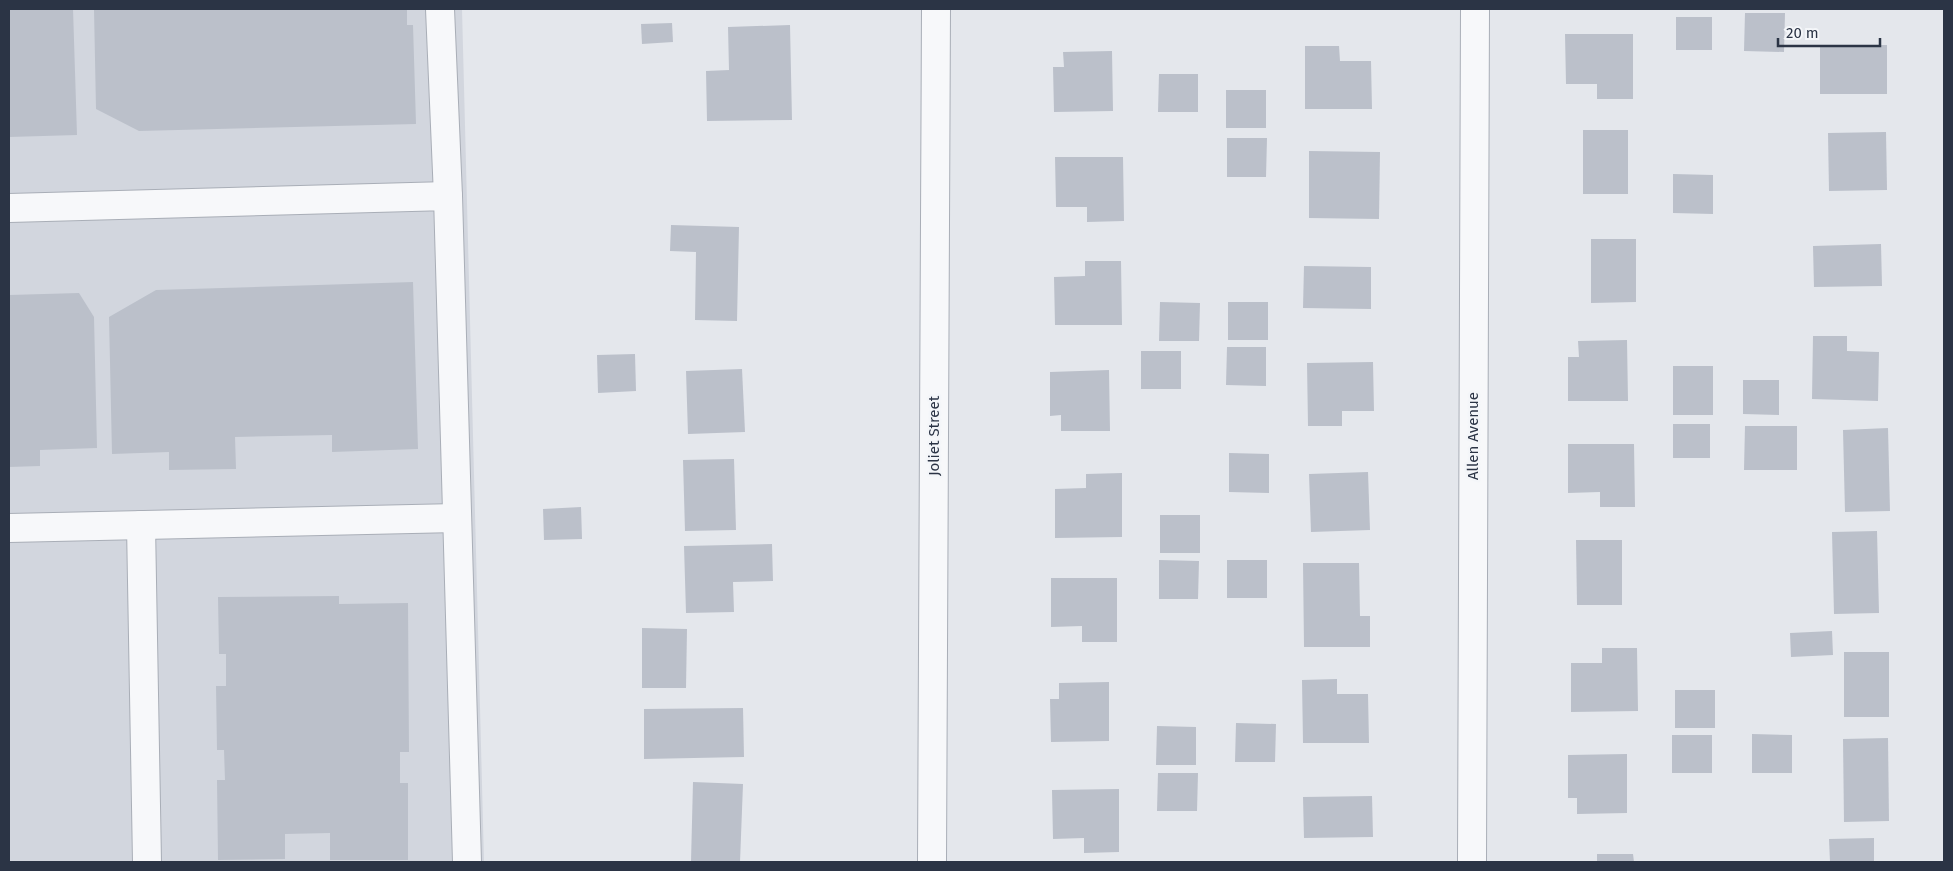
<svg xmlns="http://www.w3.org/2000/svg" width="1953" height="871" font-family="'Fira Sans',sans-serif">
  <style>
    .built { fill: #d2d6de }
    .building { fill: #bbc0ca }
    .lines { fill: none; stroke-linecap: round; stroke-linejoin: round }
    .minor-casing { stroke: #a9aeb7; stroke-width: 30 }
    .minor { stroke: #f7f8fa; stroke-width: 28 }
    .labels { text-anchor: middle; stroke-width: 5; stroke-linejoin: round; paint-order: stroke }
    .street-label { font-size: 15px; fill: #2b3445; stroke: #f4f6f9 }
  </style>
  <rect width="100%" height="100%" fill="#e4e7ec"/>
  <path class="built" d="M 9,9 L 462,9 L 484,862 L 9,862 Z"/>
  <g class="building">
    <path d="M 9,9 L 73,9 L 77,135 L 9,137 Z"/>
    <path d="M 94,9 L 407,9 L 407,25 L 413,25 L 416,124 L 139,131 L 96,109 Z"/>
    <path d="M 1745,13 L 1785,13 L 1784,52 L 1744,51 Z"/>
    <rect x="1676" y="17" width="36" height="33"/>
    <path d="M 672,23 L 673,42 L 642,44 L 641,24 Z"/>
    <path d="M 790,25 L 792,120 L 707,121 L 706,71 L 729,70 L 728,27 Z"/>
    <path d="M 1565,34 L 1633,34 L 1633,99 L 1597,99 L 1597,84 L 1566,84 Z"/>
    <rect x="1820" y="45" width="67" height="49"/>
    <path d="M 1305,46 L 1339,46 L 1340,61 L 1371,61 L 1372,109 L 1305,109 Z"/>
    <path d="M 1112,51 L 1113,111 L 1054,112 L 1053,67 L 1064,67 L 1063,52 Z"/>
    <path d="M 1159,74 L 1198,74 L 1198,112 L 1158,112 Z"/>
    <rect x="1226" y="90" width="40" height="38"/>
    <rect x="1583" y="130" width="45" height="64"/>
    <path d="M 1886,132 L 1887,190 L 1829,191 L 1828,133 Z"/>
    <path d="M 1227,138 L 1267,138 L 1266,177 L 1227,177 Z"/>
    <path d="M 1309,151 L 1380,152 L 1379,219 L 1309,218 Z"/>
    <path d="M 1055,157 L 1123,157 L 1124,221 L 1087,222 L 1087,207 L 1056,207 Z"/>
    <path d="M 1673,174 L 1713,175 L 1713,214 L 1673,213 Z"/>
    <path d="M 671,225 L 739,227 L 737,321 L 695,320 L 696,252 L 670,251 Z"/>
    <path d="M 1591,239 L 1636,239 L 1636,302 L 1591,303 Z"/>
    <path d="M 1881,244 L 1882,286 L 1814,287 L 1813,246 Z"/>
    <path d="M 1085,261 L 1121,261 L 1122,325 L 1055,325 L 1054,277 L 1085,276 Z"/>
    <path d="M 1304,266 L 1371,267 L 1371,309 L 1303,308 Z"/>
    <path d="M 413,282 L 418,449 L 332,452 L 332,435 L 235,437 L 236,469 L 169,470 L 169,452 L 112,454 L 109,317 L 156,290 Z"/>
    <path d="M 79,293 L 94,317 L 97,448 L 40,450 L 40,466 L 9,467 L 9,295 Z"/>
    <path d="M 1160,302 L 1200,303 L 1199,341 L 1159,341 Z"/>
    <rect x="1228" y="302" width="40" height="38"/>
    <path d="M 1813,336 L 1847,336 L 1847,351 L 1879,352 L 1878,401 L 1812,399 Z"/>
    <path d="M 1627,340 L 1628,401 L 1568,401 L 1568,357 L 1579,357 L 1578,341 Z"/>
    <path d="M 1227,347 L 1266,347 L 1266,386 L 1226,385 Z"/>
    <rect x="1141" y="351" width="40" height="38"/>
    <path d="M 635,354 L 636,391 L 598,393 L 597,355 Z"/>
    <path d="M 1373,362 L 1374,411 L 1342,411 L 1342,426 L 1308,426 L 1307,363 Z"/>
    <rect x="1673" y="366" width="40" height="49"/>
    <path d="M 742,369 L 745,432 L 688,434 L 686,371 Z"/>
    <path d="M 1109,370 L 1110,431 L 1061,431 L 1061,415 L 1050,416 L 1050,372 Z"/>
    <path d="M 1743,380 L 1779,380 L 1779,415 L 1743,414 Z"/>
    <rect x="1673" y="424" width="37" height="34"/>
    <path d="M 1745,426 L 1797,426 L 1797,470 L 1744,470 Z"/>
    <path d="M 1888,428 L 1890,511 L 1845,512 L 1843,430 Z"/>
    <path d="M 1568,444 L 1634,444 L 1635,507 L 1600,507 L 1600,492 L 1568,493 Z"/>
    <path d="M 1229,453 L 1269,454 L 1269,493 L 1229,492 Z"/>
    <path d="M 734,459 L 736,530 L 685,531 L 683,460 Z"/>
    <path d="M 1368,472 L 1370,530 L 1311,532 L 1309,474 Z"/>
    <path d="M 1122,473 L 1122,537 L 1055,538 L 1055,489 L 1086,488 L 1086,474 Z"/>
    <path d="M 581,507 L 582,539 L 544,540 L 543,509 Z"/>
    <rect x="1160" y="515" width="40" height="38"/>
    <path d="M 1877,531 L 1879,613 L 1834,614 L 1832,532 Z"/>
    <path d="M 1576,540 L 1622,540 L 1622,605 L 1577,605 Z"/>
    <path d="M 772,544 L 773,581 L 733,582 L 734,612 L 686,613 L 684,546 Z"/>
    <path d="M 1159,560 L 1199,561 L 1198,599 L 1159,599 Z"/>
    <rect x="1227" y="560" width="40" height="38"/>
    <path d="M 1303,563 L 1359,563 L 1360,616 L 1370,616 L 1370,647 L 1304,647 Z"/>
    <path d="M 1051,578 L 1117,578 L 1117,642 L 1082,642 L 1082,626 L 1051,627 Z"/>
    <path d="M 339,596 L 339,604 L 408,603 L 409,752 L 400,752 L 400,783 L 408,783 L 408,860 L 330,860 L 330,833 L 285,834 L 285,859 L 218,860 L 217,780 L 225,780 L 224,750 L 217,750 L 216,686 L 226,686 L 226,654 L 219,654 L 218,597 Z"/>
    <path d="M 642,628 L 687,629 L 686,688 L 642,688 Z"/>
    <path d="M 1832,631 L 1833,655 L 1791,657 L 1790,633 Z"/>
    <path d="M 1602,648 L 1637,648 L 1638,711 L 1571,712 L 1571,663 L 1602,663 Z"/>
    <rect x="1844" y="652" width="45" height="65"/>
    <path d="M 1337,679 L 1337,694 L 1368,694 L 1369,743 L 1303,743 L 1302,680 Z"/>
    <path d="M 1109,682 L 1109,741 L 1051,742 L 1050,699 L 1059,699 L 1059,683 Z"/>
    <rect x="1675" y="690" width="40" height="38"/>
    <path d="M 743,708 L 744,757 L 644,759 L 644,709 Z"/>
    <path d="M 1236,723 L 1276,724 L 1275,762 L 1235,762 Z"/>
    <path d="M 1157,726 L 1196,727 L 1196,765 L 1156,765 Z"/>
    <path d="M 1752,734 L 1792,735 L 1792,773 L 1752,773 Z"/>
    <rect x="1672" y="735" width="40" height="38"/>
    <path d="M 1888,738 L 1889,821 L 1844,822 L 1843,739 Z"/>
    <path d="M 1627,754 L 1627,813 L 1577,814 L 1577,798 L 1568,798 L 1568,755 Z"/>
    <path d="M 1158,773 L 1198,773 L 1197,811 L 1157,811 Z"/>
    <path d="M 693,782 L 743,784 L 740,862 L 691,862 Z"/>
    <path d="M 1119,789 L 1119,852 L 1084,853 L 1084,838 L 1053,839 L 1052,790 Z"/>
    <path d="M 1372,796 L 1373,837 L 1304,838 L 1303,797 Z"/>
    <path d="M 1874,838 L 1874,862 L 1830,862 L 1829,839 Z"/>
    <path d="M 1597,854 L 1633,854 L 1634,862 L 1597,862 Z"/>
  </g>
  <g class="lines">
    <g class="minor-casing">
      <g id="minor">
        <path d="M 440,9 L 448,196"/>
        <path d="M 9,208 L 448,196 L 467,862"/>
        <path d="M 141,525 L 147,862"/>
        <path d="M 9,528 L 457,518"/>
        <path d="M 932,862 L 936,9"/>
        <path d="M 1472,862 L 1475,9"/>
      </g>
    </g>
    <use href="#minor" class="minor"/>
  </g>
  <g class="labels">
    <g class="street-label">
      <text transform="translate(934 436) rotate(-90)" y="5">Joliet Street</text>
      <text transform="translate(1473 436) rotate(-90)" y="5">Allen Avenue</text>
    </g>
  </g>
  <rect width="1953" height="871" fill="none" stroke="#2b3445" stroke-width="20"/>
  <path d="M1778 38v8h102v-8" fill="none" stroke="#2b3445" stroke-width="2.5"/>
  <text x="1786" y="38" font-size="15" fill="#2b3445" stroke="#f4f6f9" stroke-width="4" paint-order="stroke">20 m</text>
</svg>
